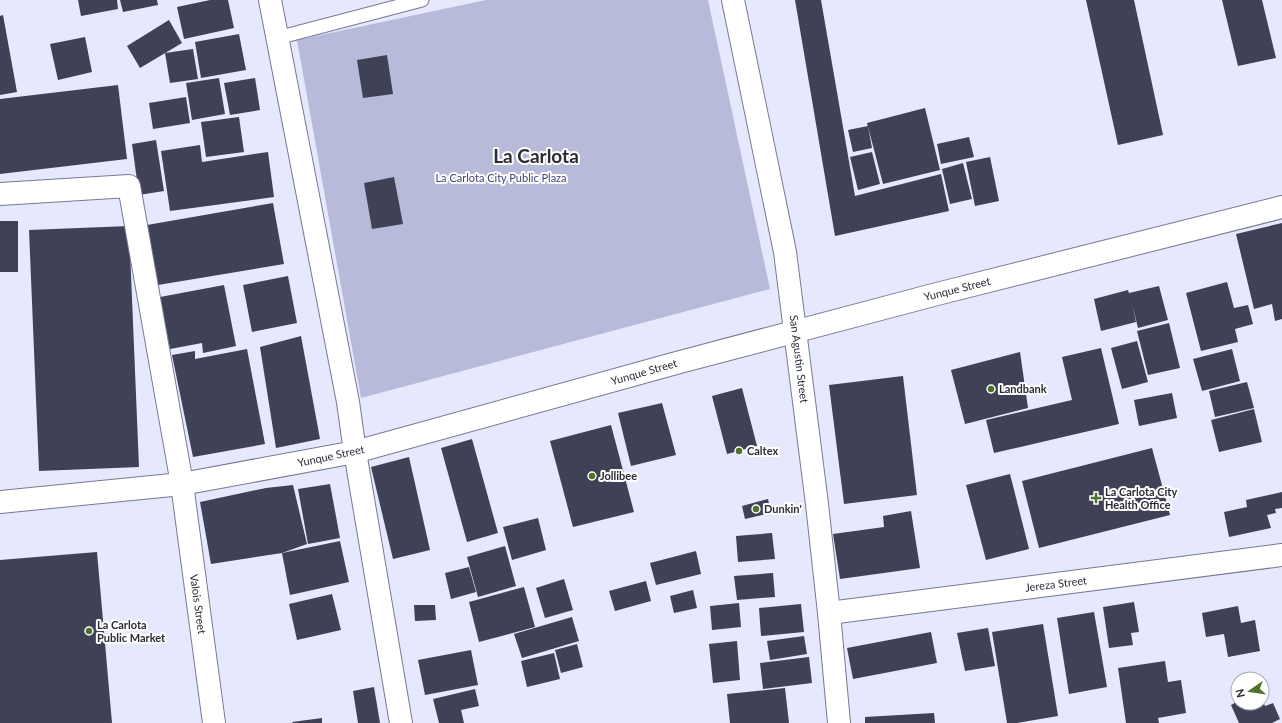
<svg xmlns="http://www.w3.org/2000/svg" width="1282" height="723" font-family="Lato,sans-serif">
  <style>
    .green { fill: #b8bad9 }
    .building { fill: #3f4156 }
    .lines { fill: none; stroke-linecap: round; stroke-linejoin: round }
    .service-casing { stroke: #777992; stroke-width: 15 }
    .minor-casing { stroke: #777992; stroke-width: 24 }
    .tertiary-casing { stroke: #777992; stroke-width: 24 }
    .secondary-casing { stroke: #777992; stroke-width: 24 }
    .service { stroke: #fff; stroke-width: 13 }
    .minor { stroke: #fff; stroke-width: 22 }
    .tertiary { stroke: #fff; stroke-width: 22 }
    .secondary { stroke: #fff; stroke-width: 22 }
    .poi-dot { fill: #4f722b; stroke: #fff; stroke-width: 1.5 }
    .labels { text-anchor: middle; stroke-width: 4; stroke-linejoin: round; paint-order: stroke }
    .park-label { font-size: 11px; fill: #42427f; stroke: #fff }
    .street-label { font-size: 11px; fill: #2a2b35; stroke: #fff }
    .poi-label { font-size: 11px; font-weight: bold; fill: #2a2b35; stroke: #fff; text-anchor: start }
    .town-label { font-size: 19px; font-weight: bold; fill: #2a2b35; stroke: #fff }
  </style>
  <rect width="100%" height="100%" fill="#e6e8fe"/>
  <path class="green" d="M 486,0 L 708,0 L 770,289 L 361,398 L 297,40 Z"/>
  <g class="building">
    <path d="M 78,0 L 117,0 L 118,9 L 81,16 Z"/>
    <path d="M 120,0 L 157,0 L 158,5 L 123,12 Z"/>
    <path d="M 210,0 L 228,0 L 234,28 L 184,39 L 177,7 Z"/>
    <path d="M 795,0 L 821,0 L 855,196 L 941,174 L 949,211 L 835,236 Z"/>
    <path d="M 1086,0 L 1134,0 L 1163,135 L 1118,145 Z"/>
    <path d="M 1222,0 L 1262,0 L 1276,58 L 1238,66 Z"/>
    <path d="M 3,15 L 17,92 L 0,95 L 0,16 Z"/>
    <path d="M 169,20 L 182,43 L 140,68 L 127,46 Z"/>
    <path d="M 239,34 L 246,70 L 201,78 L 195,42 Z"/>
    <path d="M 85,37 L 92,72 L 58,80 L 50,44 Z"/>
    <path d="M 193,49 L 198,79 L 170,83 L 165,53 Z"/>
    <path d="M 387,55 L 393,94 L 363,98 L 357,60 Z"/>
    <path d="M 219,78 L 225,114 L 192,120 L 186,83 Z"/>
    <path d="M 255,78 L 260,110 L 230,115 L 224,83 Z"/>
    <path d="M 118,85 L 127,159 L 0,174 L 0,99 Z"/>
    <path d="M 186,97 L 190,123 L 153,129 L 149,103 Z"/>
    <path d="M 925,108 L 940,170 L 883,184 L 867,123 Z"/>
    <path d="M 239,117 L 244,152 L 206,157 L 201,122 Z"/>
    <path d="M 868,126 L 872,148 L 853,152 L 848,130 Z"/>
    <path d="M 969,137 L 974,157 L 941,164 L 937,144 Z"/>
    <path d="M 156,140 L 164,191 L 139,195 L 132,144 Z"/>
    <path d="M 200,145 L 202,162 L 268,152 L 274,197 L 170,211 L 161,151 Z"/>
    <path d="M 872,152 L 880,184 L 858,190 L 850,157 Z"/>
    <path d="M 990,157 L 999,201 L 975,206 L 966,162 Z"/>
    <path d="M 963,163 L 972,199 L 950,204 L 942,169 Z"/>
    <path d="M 394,177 L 403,224 L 372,229 L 364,183 Z"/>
    <path d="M 273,203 L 284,264 L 158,285 L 147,225 Z"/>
    <rect x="0" y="221" width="18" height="51"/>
    <path d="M 1282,223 L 1282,319 L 1275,321 L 1272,304 L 1254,309 L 1236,234 Z"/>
    <path d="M 129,226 L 139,467 L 39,471 L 29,230 Z"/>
    <path d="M 288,276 L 297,323 L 252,332 L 243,285 Z"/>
    <path d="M 1227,282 L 1234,308 L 1248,305 L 1253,324 L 1235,329 L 1238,342 L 1201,351 L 1186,293 Z"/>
    <path d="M 224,285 L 236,346 L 203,353 L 202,343 L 170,349 L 160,297 Z"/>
    <path d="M 1159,286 L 1168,320 L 1138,328 L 1132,304 L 1136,322 L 1101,331 L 1094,299 L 1128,290 L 1129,293 Z"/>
    <path d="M 1169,323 L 1180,368 L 1148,375 L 1137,331 Z"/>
    <path d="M 301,336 L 320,439 L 276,448 L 260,347 Z"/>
    <path d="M 1137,341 L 1148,382 L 1122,389 L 1111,348 Z"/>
    <path d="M 1101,348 L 1119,424 L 994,453 L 986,420 L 1072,400 L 1062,357 Z"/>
    <path d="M 247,349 L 265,444 L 193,457 L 172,355 L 195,351 L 195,359 Z"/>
    <path d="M 1232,349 L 1240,381 L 1202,391 L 1193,359 Z"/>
    <path d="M 1020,352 L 1028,408 L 965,424 L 951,370 Z"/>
    <path d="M 903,376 L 917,495 L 844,504 L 829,385 Z"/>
    <path d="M 1247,382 L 1254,408 L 1215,417 L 1209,391 Z"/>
    <path d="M 742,388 L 757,446 L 727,454 L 712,396 Z"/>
    <path d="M 1172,393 L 1177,418 L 1139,426 L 1134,400 Z"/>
    <path d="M 662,403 L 676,455 L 631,466 L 618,413 Z"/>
    <path d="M 1254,409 L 1262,442 L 1219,452 L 1211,420 Z"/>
    <path d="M 611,425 L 634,512 L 573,527 L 550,441 Z"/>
    <path d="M 472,439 L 498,533 L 467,542 L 441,448 Z"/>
    <path d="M 1152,448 L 1170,515 L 1039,548 L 1022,481 Z"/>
    <path d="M 409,457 L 430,550 L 393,559 L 371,467 Z"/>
    <path d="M 1010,474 L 1029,549 L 986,560 L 966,485 Z"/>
    <path d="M 330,484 L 340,538 L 308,544 L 298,489 Z"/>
    <path d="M 293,485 L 307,544 L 282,553 L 211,564 L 200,502 L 266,488 Z"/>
    <path d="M 1282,492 L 1282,508 L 1275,509 L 1276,513 L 1267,515 L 1271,528 L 1229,537 L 1224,512 L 1247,507 L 1246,500 Z"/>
    <path d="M 768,499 L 771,513 L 745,519 L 742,506 Z"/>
    <path d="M 911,511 L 920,568 L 840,579 L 833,534 L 884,527 L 883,516 Z"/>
    <path d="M 538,518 L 546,550 L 512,560 L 503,527 Z"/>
    <path d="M 772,533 L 775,559 L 738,562 L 736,536 Z"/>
    <path d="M 340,541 L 349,582 L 290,595 L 282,553 Z"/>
    <path d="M 505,546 L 516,586 L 478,597 L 467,557 Z"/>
    <path d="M 696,551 L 701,574 L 656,585 L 650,563 Z"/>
    <path d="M 97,552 L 112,723 L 0,723 L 0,560 Z"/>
    <path d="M 469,567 L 476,592 L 451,599 L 445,573 Z"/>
    <path d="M 773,573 L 775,597 L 737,600 L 734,576 Z"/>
    <path d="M 564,579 L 573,610 L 545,618 L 536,588 Z"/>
    <path d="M 646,581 L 651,601 L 615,611 L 609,591 Z"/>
    <path d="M 524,587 L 535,627 L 479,642 L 469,602 Z"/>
    <path d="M 693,590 L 697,608 L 674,613 L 670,596 Z"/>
    <path d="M 332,594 L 341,630 L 297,640 L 289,604 Z"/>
    <path d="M 1134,602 L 1139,632 L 1131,633 L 1133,645 L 1109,648 L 1103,607 Z"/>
    <path d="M 739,603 L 741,627 L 712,630 L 710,606 Z"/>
    <path d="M 801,604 L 804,632 L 761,636 L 759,608 Z"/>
    <path d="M 414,605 L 435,605 L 436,620 L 415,621 Z"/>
    <path d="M 1238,606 L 1241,623 L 1255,620 L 1260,651 L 1228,657 L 1224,634 L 1206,637 L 1202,613 Z"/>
    <path d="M 1094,612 L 1107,687 L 1069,694 L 1057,618 Z"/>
    <path d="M 572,617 L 579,641 L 522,658 L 514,634 Z"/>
    <path d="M 1043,624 L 1058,716 L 1017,723 L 1007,723 L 992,632 Z"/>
    <path d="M 988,628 L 995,666 L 965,671 L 957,633 Z"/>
    <path d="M 931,632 L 937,663 L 853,679 L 847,648 Z"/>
    <path d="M 804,636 L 807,654 L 770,660 L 767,641 Z"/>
    <path d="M 737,641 L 740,680 L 713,683 L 709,644 Z"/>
    <path d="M 577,644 L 583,667 L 561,673 L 555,650 Z"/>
    <path d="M 471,650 L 478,685 L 425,695 L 418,660 Z"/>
    <path d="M 554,653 L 560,679 L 527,687 L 521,661 Z"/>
    <path d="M 809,657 L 812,683 L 763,689 L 760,663 Z"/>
    <path d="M 1165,661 L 1168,682 L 1181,680 L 1186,713 L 1158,718 L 1159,723 L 1126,723 L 1118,668 Z"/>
    <path d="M 374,687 L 380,723 L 358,723 L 353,691 Z"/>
    <path d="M 785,688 L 789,723 L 730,723 L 727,694 Z"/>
    <path d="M 475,689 L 479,706 L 461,710 L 464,723 L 439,723 L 433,699 Z"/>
    <path d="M 1262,699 L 1265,706 L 1273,703 L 1280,719 L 1272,723 L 1239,723 L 1231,705 L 1238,701 L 1238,703 L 1262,703 Z"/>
    <path d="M 934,713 L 935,723 L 865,723 L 865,717 Z"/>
    <path d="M 322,718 L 322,723 L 293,723 L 292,722 Z"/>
  </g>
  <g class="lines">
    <g class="service-casing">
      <path id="service" d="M 277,38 L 422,0"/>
    </g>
    <g class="minor-casing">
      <g id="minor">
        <path d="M 0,194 L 129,186 L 182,484"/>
        <path d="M 829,613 L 1282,555"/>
      </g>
    </g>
    <g class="tertiary-casing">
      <g id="tertiary">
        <path d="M 270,0 L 348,402 L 355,452 L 401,723"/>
        <path d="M 733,0 L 785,252 L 817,504 L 829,613 L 839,723"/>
        <path d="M 182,484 L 214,723"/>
      </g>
    </g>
    <g class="secondary-casing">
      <path id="secondary" d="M 0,502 L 182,484 L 355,452 L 680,362 L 937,294 L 1282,207"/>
    </g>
    <use href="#service" class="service"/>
    <use href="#minor" class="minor"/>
    <use href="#tertiary" class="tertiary"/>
    <use href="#secondary" class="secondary"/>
  </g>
  <g class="poi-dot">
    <circle cx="991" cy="389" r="4"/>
    <circle cx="739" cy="451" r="4"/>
    <circle cx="592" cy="476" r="4"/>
    <path d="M1094 492h4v4h4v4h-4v4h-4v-4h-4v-4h4z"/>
    <circle cx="756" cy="509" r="4"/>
    <circle cx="89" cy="631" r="4"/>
  </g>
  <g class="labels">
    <g class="park-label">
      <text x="501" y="182">La Carlota City Public Plaza</text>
    </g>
    <g class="street-label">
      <text transform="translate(957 289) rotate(-14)" y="4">Yunque Street</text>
      <text transform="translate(799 359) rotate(83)" y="4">San Agustin Street</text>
      <text transform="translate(644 372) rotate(-16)" y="4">Yunque Street</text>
      <text transform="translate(331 456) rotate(-12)" y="4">Yunque Street</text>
      <text transform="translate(1056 584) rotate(-7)" y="4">Jereza Street</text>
      <text transform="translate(198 604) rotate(82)" y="4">Valois Street</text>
    </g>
    <g class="poi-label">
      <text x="999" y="393">Landbank</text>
      <text x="747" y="455">Caltex</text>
      <text x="600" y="480">Jollibee</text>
      <text x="1105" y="496">La Carlota City<tspan x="1105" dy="13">Health Office</tspan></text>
      <text x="764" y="513">Dunkin'</text>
      <text x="97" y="629">La Carlota<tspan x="97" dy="13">Public Market</tspan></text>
    </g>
    <g class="town-label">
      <text x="536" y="163">La Carlota</text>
    </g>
  </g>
  <g transform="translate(1250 691) rotate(257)"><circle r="19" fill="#ffffff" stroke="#aaaaae"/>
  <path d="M0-3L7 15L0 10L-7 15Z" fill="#4f722b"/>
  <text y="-6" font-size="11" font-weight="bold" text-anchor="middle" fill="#2a2b35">N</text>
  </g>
</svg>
